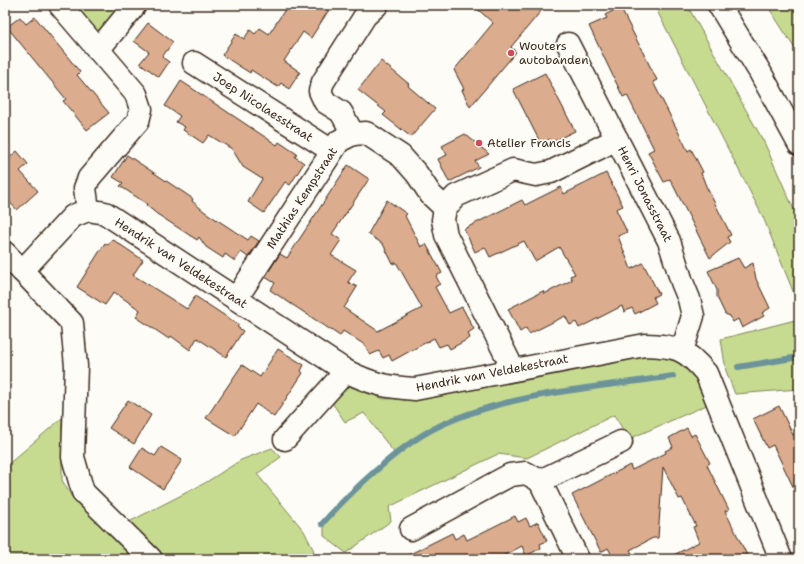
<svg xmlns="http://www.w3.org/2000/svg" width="804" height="564" font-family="'Shantell Sans',sans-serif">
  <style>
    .green { fill: #c6db90; stroke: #808257 }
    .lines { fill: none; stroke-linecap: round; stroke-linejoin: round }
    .stream { stroke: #6c939a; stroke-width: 6 }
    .building { fill: #dbac8d; stroke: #3b2a1e }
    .minor-casing { stroke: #3b2a1e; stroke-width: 25 }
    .secondary-casing { stroke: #3b2a1e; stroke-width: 25 }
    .minor { stroke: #fdfcf7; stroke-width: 22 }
    .secondary { stroke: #fdfcf7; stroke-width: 22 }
    .poi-dot { fill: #d1495b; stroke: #fdfcf7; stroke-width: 1.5 }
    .labels { text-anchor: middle; stroke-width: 3.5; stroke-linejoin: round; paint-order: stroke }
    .poi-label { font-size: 12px; fill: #3b2a1e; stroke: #fdfcf7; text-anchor: start }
    .street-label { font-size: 12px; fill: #3b2a1e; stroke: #fdfcf7 }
  </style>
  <rect width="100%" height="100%" fill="#fdfcf7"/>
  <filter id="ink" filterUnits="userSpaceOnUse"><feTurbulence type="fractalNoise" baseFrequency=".025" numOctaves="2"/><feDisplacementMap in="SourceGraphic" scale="8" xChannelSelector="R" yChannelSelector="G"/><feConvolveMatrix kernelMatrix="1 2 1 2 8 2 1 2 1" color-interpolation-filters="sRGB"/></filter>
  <g filter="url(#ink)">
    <g class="green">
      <path d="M 69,5 L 124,5 L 97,34 Z"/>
      <path d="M 654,5 L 687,5 L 764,142 L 799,221 L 799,306 L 763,217 Z"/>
      <path d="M 767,5 L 799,5 L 799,55 Z"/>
      <path d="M 799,319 L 799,389 L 735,394 L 726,371 L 721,339 Z"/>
      <path d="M 624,353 L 672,354 L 694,374 L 709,404 L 629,439 L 614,415 L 527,458 L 498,454 L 389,507 L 391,521 L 346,553 L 324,536 L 324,520 L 350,492 L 395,454 L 364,413 L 345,422 L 331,401 L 347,385 L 384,399 L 410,398 Z"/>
      <path d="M 62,418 L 62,480 L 72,497 L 113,534 L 133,559 L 5,559 L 5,467 Z"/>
      <path d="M 272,448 L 281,457 L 257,474 L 304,531 L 314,551 L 311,554 L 314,559 L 162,559 L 127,523 L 205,483 L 241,460 Z"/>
    </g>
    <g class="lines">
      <g class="stream">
        <path d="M 738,367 L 799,357"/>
        <path d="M 322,524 C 349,493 399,446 435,428 C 505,393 596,388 673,376"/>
        <path d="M 50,559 L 62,555"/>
      </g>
    </g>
    <g class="building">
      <path d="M 288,5 L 332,5 L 311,38 L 303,32 L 284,61 L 300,72 L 289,89 L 281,83 L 278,87 L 251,70 L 250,73 L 222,55 L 236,34 L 244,39 L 250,30 L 255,34 L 260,28 L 269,34 Z"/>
      <path d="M 473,5 L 546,5 L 511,47 L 516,52 L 470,107 L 462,90 L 464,89 L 454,70 L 493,23 Z"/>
      <path d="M 620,7 L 657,80 L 653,82 L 688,151 L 691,149 L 703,172 L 701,173 L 706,186 L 731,235 L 727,237 L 730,242 L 710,258 L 670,179 L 664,182 L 648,152 L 654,149 L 627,95 L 623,97 L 589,26 L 607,18 L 605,15 Z"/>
      <path d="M 20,17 L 26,24 L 35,17 L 80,72 L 77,75 L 109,113 L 87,130 L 63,101 L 66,99 L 7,27 Z"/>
      <path d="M 148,23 L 173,42 L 162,57 L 169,62 L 159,77 L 140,63 L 149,52 L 134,41 Z"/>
      <path d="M 381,61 L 409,84 L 408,86 L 435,109 L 411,137 L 383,115 L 386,112 L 358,90 Z"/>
      <path d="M 545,73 L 575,131 L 552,142 L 550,139 L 541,144 L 513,89 Z"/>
      <path d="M 181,81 L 277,145 L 279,142 L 297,154 L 295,157 L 304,163 L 290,185 L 285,182 L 264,213 L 248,202 L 262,179 L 243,167 L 232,149 L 209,135 L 203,143 L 183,130 L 185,127 L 176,122 L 180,116 L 165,106 Z"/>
      <path d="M 465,134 L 489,154 L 475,161 L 479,167 L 449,182 L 438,159 L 447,155 L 442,146 Z"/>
      <path d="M 17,151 L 28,164 L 20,171 L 38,191 L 17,210 L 5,197 L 5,154 L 9,158 Z"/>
      <path d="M 127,155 L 186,194 L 193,199 L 192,201 L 205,212 L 248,240 L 251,236 L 259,241 L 248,257 L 241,252 L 235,261 L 225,254 L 223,258 L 206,247 L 199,237 L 197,240 L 157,214 L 146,205 L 147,204 L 120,186 L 123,183 L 113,177 Z"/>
      <path d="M 348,165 L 369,179 L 332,234 L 341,240 L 331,255 L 356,270 L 348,282 L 357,287 L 344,308 L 378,331 L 422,308 L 396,262 L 393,264 L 383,244 L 368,234 L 387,200 L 407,214 L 405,216 L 421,247 L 426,244 L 442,273 L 436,276 L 440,284 L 435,287 L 449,313 L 462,307 L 474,329 L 468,333 L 470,338 L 450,349 L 447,344 L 439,347 L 434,338 L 392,361 L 389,355 L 383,358 L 379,351 L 370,355 L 365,345 L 343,331 L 340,336 L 270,290 L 275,283 L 265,277 L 280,254 L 287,258 Z"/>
      <path d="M 606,173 L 623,206 L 616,209 L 627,232 L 618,236 L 631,269 L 643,263 L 659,294 L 653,297 L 656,303 L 635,314 L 632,308 L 624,312 L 622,306 L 579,328 L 576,322 L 570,325 L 565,316 L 529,334 L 526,328 L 520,332 L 508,309 L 543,291 L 544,294 L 572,280 L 570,276 L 575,274 L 559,247 L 535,261 L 524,241 L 490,257 L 485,247 L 475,252 L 464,229 L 522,200 L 525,205 L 561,187 L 564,194 Z"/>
      <path d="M 112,239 L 143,260 L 133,275 L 187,309 L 195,296 L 239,325 L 237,327 L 243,331 L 226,357 L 197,338 L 190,350 L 171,336 L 169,339 L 136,317 L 140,310 L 114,292 L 105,305 L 77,287 L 105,243 L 108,245 Z"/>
      <path d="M 738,258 L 744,268 L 753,263 L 756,279 L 770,308 L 762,313 L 764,316 L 742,328 L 738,319 L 733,322 L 730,316 L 725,314 L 717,297 L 717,290 L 708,271 Z"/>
      <path d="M 278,349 L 304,365 L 301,371 L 303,373 L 274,417 L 256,404 L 235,436 L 206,418 L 242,365 L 260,377 Z"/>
      <path d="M 128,400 L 151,415 L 134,444 L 109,428 Z"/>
      <path d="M 779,406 L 793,435 L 799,432 L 799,499 L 773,445 L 767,448 L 753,419 Z"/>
      <path d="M 687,428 L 691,436 L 695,434 L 710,463 L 707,465 L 729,510 L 725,511 L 749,559 L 666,559 L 699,542 L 693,527 L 696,526 L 682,498 L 679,499 L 663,467 L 658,538 L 653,538 L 630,550 L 632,553 L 620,559 L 614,559 L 608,548 L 601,552 L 572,495 L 630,465 L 632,470 L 666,453 L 665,451 L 673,447 L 669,438 Z"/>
      <path d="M 161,447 L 182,460 L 163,489 L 130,467 L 142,448 L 155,456 Z"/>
      <path d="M 515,516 L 518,522 L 526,518 L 530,526 L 538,522 L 547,541 L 540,544 L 541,548 L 526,556 L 522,546 L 497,559 L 400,559 L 452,533 L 455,539 L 464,534 L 467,540 Z"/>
    </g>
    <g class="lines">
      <g class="minor-casing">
        <g id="minor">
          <path d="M 60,5 L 136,94 L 141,109 L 138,121 L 89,178 L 85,188 L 88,210"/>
          <path d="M 568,44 L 669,241 L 682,282 L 689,299 L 693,316 L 682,351"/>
          <path d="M 98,50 L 135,5"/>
          <path d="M 194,63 L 332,151"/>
          <path d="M 353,134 L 341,112 L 325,102 L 320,91 L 323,82 L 365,16 L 377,5"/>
          <path d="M 445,208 L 456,196 L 513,170 L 536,175 L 551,172 L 617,139"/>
          <path d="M 5,253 L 72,323 L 76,366 L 73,457 L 83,492 L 151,559"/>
          <path d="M 22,271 L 73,216 L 88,210 L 105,213 L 346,371 C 372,384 386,387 415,389 L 645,345 C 676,346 685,348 706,373 L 781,559"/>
          <path d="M 236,299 L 339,141 L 353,134 L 366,133 L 401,156 L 417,174 L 431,195 L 445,208 L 443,220 L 446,235 L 513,369"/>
          <path d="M 285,439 L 346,371"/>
          <path d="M 540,481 L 621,442"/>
          <path d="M 540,481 L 578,559"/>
          <path d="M 411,529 L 510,475 L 526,473 L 540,481"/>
        </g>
      </g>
      <g class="secondary-casing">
        <path id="secondary" d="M 719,5 L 760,72 L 799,144"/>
      </g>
      <use href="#minor" class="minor"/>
      <use href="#secondary" class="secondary"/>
    </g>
  </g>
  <g class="poi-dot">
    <circle cx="511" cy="53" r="4"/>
    <circle cx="479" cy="143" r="4"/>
  </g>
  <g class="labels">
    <g class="poi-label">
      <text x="519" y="50">Wouters<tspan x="519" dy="14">autobanden</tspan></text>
      <text x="487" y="147">Atelier Francis</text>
    </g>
    <g class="street-label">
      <text transform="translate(263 107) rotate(33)" y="4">Joep Nicolaesstraat</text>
      <text transform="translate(645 194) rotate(63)" y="4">Henri Jonasstraat</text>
      <text transform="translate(302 198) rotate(-57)" y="4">Mathias Kempstraat</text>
      <text transform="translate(181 263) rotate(33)" y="4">Hendrik van Veldekestraat</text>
      <text transform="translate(492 373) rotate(-11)" y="4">Hendrik van Veldekestraat</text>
    </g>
  </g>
  <rect width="804" height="564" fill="none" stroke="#fdfcf7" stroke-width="20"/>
  <rect x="10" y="10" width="784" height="544" fill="none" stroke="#3b2a1e" stroke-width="1.5" filter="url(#ink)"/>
</svg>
